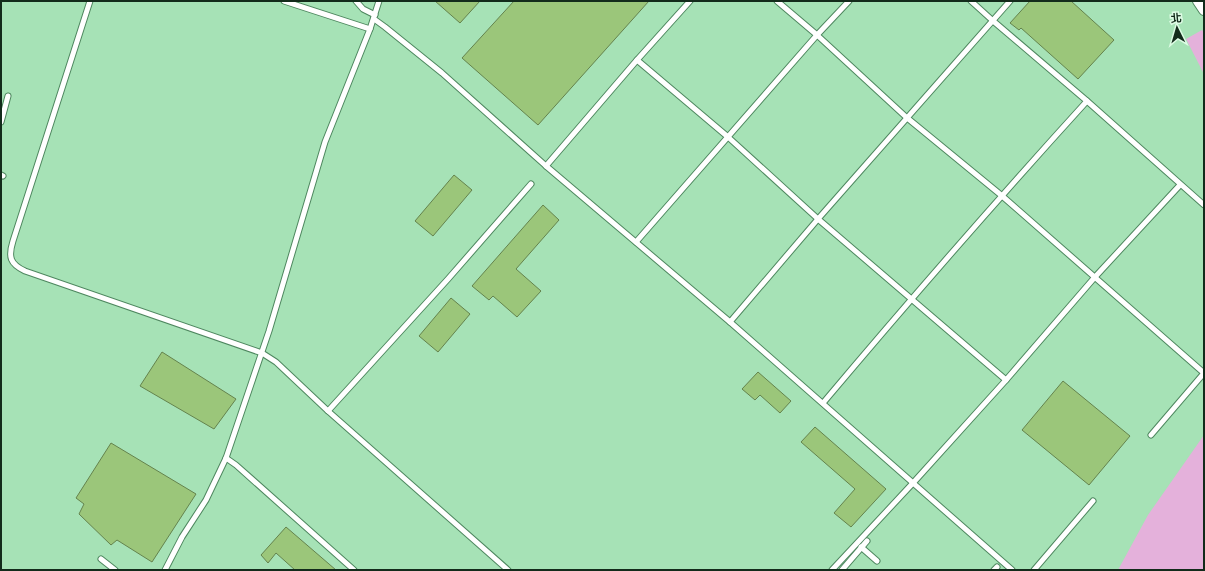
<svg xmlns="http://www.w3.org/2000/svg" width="1205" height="571" font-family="'Archivo Narrow','Noto Sans TC',sans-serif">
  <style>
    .green { fill: #e4b1db }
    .building { fill: #9bc67a; stroke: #64834d }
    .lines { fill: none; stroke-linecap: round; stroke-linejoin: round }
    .service-casing { stroke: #4e875f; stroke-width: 7 }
    .minor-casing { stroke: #4e875f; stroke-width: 12 }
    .service { stroke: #fff; stroke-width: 5 }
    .minor { stroke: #fff; stroke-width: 10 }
  </style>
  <rect width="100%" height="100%" fill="#a6e2b6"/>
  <g class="green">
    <path d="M 1202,30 L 1204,33 L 1204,74 L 1186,39 Z"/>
    <path d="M 1204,435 L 1204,570 L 1118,570 L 1148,515 Z"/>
  </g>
  <g class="building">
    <path d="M 435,1 L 480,1 L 460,23 Z"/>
    <path d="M 514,1 L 649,1 L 538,125 L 462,58 Z"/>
    <path d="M 1030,1 L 1071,1 L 1114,40 L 1078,79 L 1021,28 L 1019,30 L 1010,23 Z"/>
    <path d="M 454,175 L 472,190 L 433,236 L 415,221 Z"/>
    <path d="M 543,205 L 559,220 L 516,269 L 541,291 L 517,317 L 493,296 L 489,300 L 472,286 Z"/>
    <path d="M 451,298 L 470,314 L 438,352 L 419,336 Z"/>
    <path d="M 162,352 L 236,399 L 214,429 L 140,386 Z"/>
    <path d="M 758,372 L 791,401 L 780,413 L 760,395 L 755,400 L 742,389 Z"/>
    <path d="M 1063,381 L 1130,436 L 1089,485 L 1022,430 Z"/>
    <path d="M 815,427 L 886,489 L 851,527 L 834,513 L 855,489 L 801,442 Z"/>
    <path d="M 111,443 L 196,494 L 152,562 L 117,540 L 111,545 L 79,514 L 84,504 L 76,498 Z"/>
    <path d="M 286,527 L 336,570 L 295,570 L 276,553 L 268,563 L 261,555 Z"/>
  </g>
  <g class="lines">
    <g class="service-casing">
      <g id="service">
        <path d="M 90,1 L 13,241 C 8,257 10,264 25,271 L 262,353 L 276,362 L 328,411 L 508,570"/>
        <path d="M 284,1 L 370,29"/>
        <path d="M 356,1 L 363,9 L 375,15"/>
        <path d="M 777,1 L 817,35 L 906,117 L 1001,195 L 1204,373"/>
        <path d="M 971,1 L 992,20 L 1087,101 L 1204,205"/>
        <path d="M 374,19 L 385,27 L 442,73 L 546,166 L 730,322 L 1012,570"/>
        <path d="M 637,60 L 728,137 L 818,219 L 1006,380"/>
        <path d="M 1,122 L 8,96"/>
        <path d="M 546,166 L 637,60 L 690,1"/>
        <path d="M 1,175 L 3,176"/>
        <path d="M 636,242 L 817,35 L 849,1"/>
        <path d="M 730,322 L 818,219 L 1010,1"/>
        <path d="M 823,403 C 909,301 997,200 1087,101"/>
        <path d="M 328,411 L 448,279 L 531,184"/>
        <path d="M 1151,435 L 1204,373"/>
        <path d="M 226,458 L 236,465 L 354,570"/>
        <path d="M 861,547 L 877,561"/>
        <path d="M 101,559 L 115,570"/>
        <path d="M 165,570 L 182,537 L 206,500 L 226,458 L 269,331 L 325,142 L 370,29 L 379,1"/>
        <path d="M 832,570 L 913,483 L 1006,380 L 1095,277 L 1180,185"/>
        <path d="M 842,570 L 867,541"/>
        <path d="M 994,570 L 997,567"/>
        <path d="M 1034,570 L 1093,501"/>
      </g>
    </g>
    <g class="minor-casing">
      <path id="minor" d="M 1198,1 L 1204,10"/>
    </g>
    <use href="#service" class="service"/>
    <use href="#minor" class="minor"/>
  </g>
  <rect width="1205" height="571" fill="none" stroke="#132b1b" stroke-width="4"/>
  <g transform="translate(1177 28) rotate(355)" stroke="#ddfbe4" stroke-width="3" paint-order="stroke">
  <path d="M0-3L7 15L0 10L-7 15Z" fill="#132b1b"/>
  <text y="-6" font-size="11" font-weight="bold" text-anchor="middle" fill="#132b1b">北</text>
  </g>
</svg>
